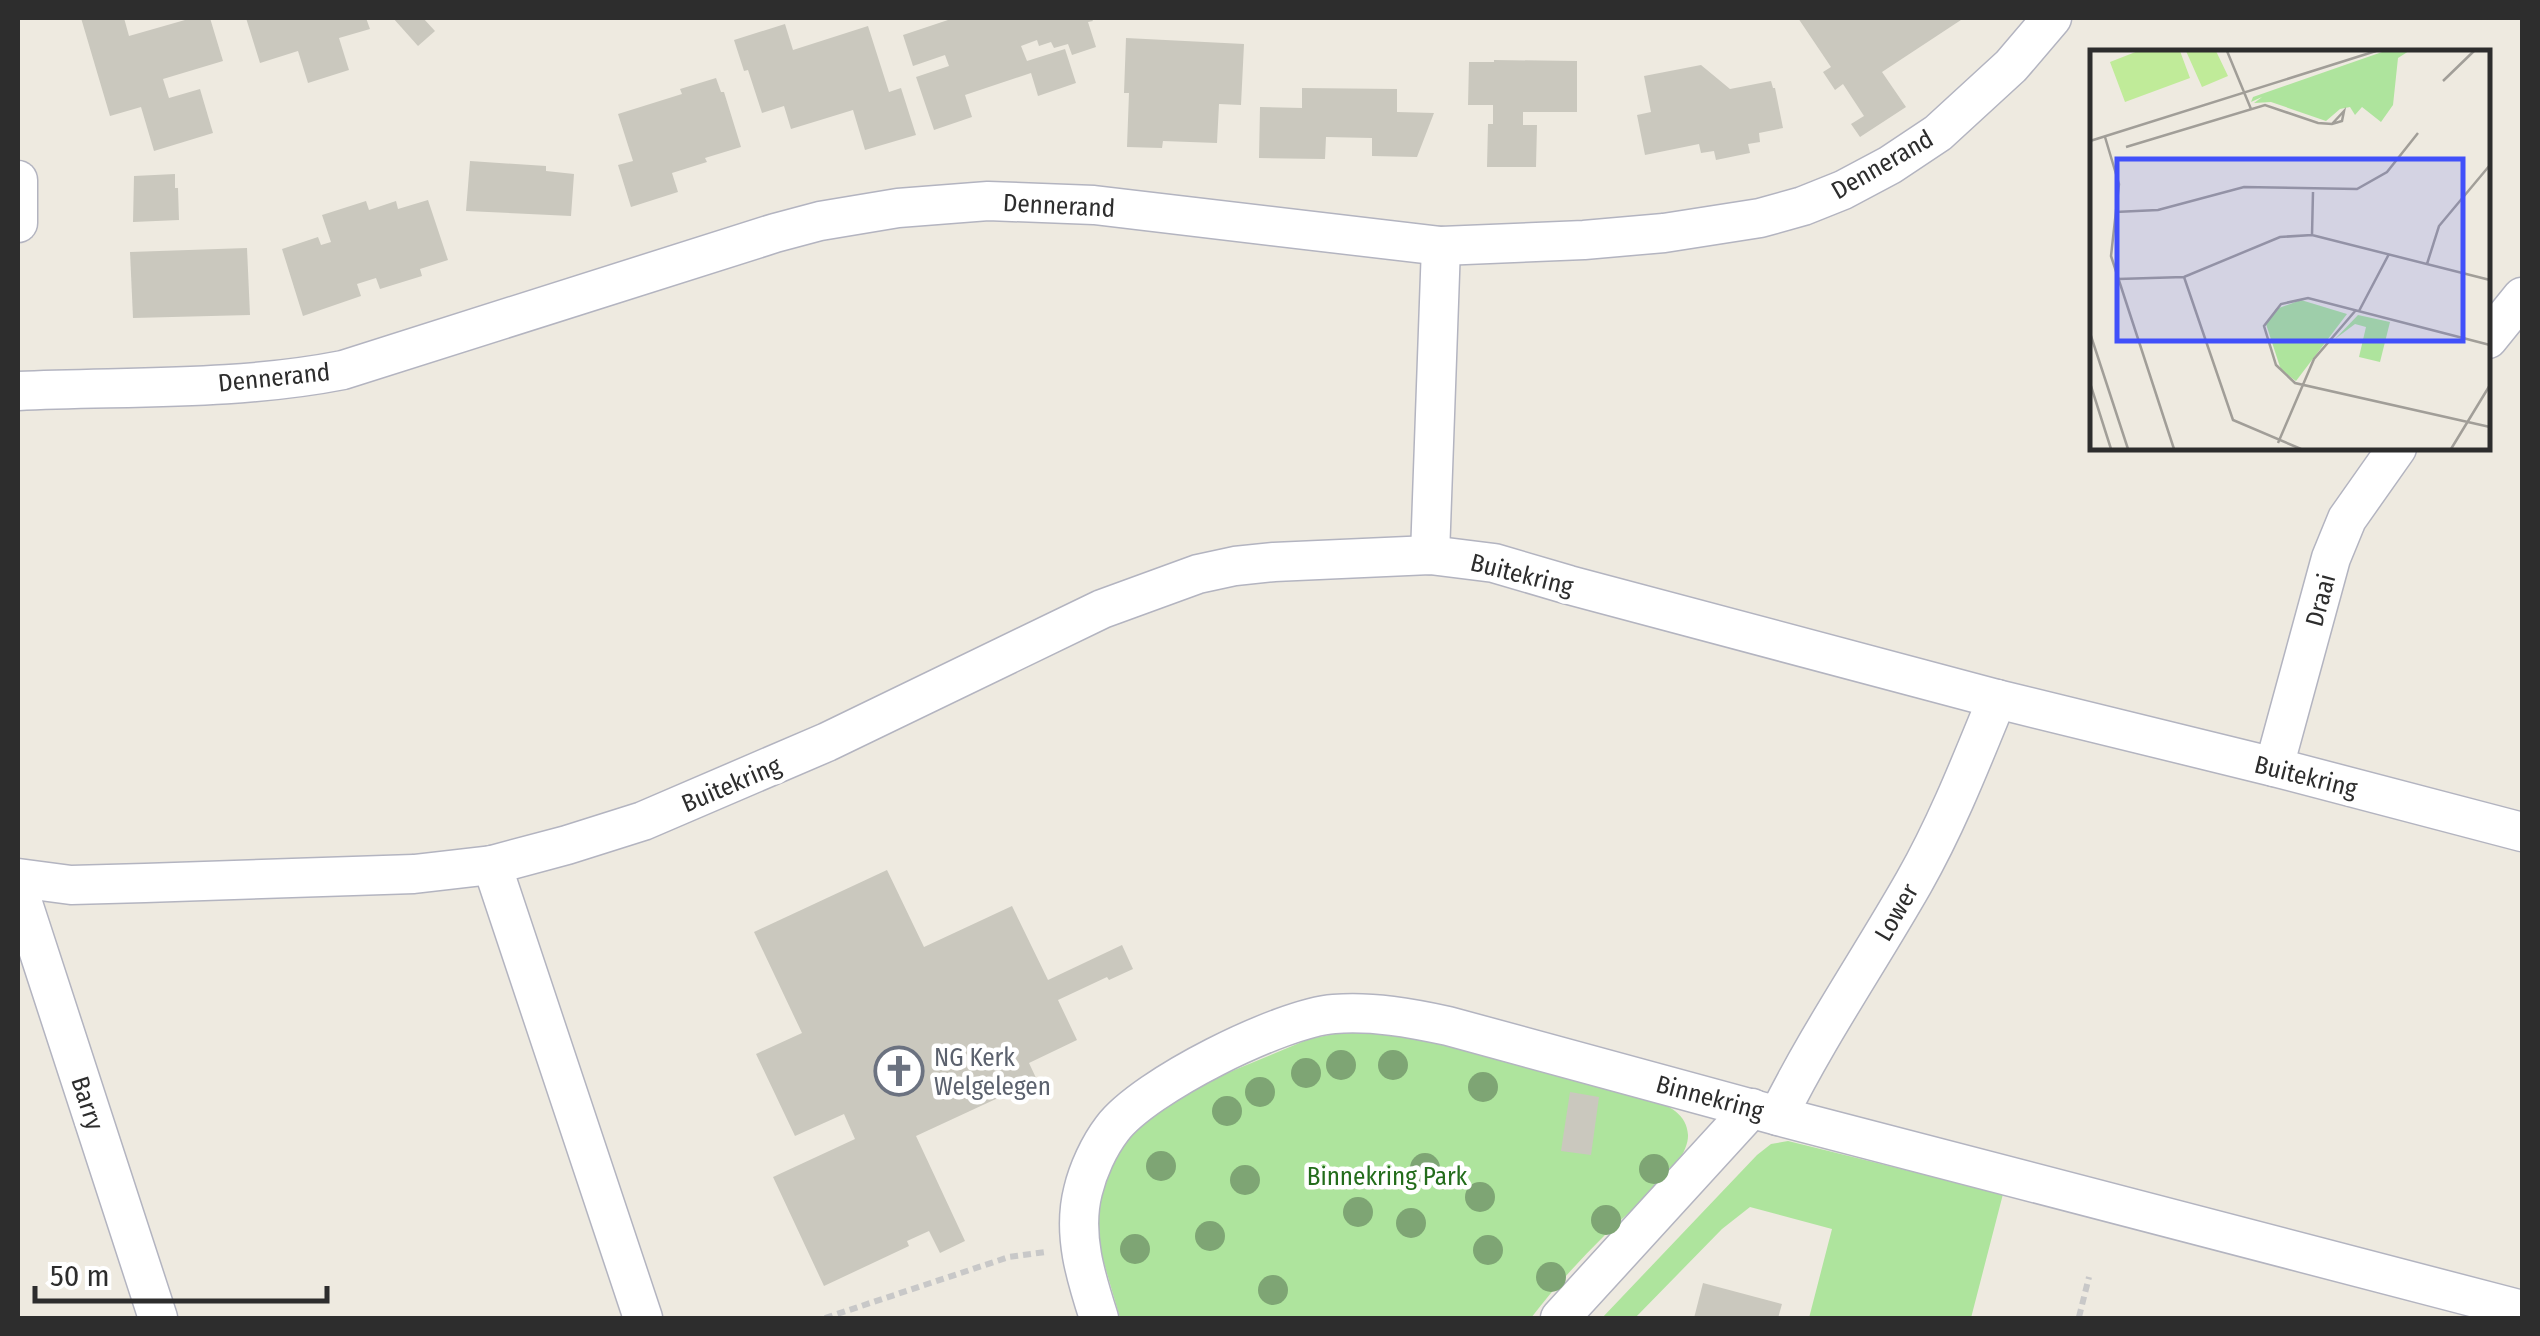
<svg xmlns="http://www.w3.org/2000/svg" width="2540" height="1336" font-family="'Fira Sans Condensed',sans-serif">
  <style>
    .green { fill: #aee49d }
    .building { fill: #cac8be }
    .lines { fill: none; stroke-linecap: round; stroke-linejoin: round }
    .street-casing { stroke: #b3b4c0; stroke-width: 41 }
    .path { stroke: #c8c8c8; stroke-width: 6; stroke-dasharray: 8 5; stroke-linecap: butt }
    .street { stroke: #fff; stroke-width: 38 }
    .tree { fill: #7ea574 }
    .labels { text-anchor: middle; stroke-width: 9; stroke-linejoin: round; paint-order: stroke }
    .street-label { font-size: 25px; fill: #2d2d2d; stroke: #fff }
    .worship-label { font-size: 25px; fill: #5b616d; stroke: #fff; text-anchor: start }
    .park-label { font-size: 25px; fill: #236c1b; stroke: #fff }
    .inset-road { fill: none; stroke: #a19e98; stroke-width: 2.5 }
    .view { fill: #4150fa; fill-opacity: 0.15; stroke: #4150fa; stroke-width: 5 }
    .inset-edge { fill: none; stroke: #2d2d2d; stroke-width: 5 }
  </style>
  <rect width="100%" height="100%" fill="#eeeae0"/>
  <g class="green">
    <path d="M 1354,1030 L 1391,1030 L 1466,1048 L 1652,1099 C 1669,1106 1687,1114 1688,1135 C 1689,1167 1625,1214 1604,1236 C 1578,1262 1553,1289 1531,1318 L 1120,1318 L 1099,1246 L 1097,1209 L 1112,1166 L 1126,1140 L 1168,1102 L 1220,1076 L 1309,1039 Z"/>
    <path d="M 1788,1141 L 2003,1194 L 1971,1318 L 1809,1318 L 1832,1229 L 1750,1207 L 1722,1229 L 1635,1318 L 1602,1318 L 1757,1155 L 1771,1144 Z"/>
  </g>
  <g class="building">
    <path d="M 81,18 L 124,18 L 129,36 L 192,18 L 210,18 L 223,61 L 163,79 L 169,98 L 200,89 L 213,133 L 154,151 L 141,107 L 110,116 Z"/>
    <path d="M 246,18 L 366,18 L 370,29 L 339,38 L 349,70 L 308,83 L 298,51 L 260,63 Z"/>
    <path d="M 393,18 L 423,18 L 435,31 L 418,46 Z"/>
    <path d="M 954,18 L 1091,18 L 1093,21 L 1088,22 L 1096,47 L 1072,55 L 1068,44 L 1054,48 L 1051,42 L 1039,46 L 1037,40 L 1021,46 L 1027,61 L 1065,49 L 1076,83 L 1038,96 L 1031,73 L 965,95 L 972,117 L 934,130 L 916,77 L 949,66 L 945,55 L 913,66 L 903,35 Z"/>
    <path d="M 1798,18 L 1964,18 L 1882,72 L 1906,107 L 1860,137 L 1851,124 L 1864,116 L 1843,84 L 1835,90 L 1823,72 L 1831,67 Z"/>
    <path d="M 785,24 L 793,50 L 868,26 L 889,92 L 901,88 L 916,135 L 865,150 L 853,110 L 791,129 L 784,106 L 762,113 L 748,70 L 744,71 L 734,40 Z"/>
    <path d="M 1126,38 L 1244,44 L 1241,105 L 1219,104 L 1217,143 L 1163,141 L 1162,148 L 1127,147 L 1129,93 L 1124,93 Z"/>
    <path d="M 1494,60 L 1577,61 L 1577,112 L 1523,112 L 1523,125 L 1537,125 L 1536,167 L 1487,167 L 1488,124 L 1493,124 L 1493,105 L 1468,105 L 1469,62 L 1494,62 Z"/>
    <path d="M 1701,65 L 1730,89 L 1771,81 L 1773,88 L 1775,88 L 1783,128 L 1759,133 L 1760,142 L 1748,144 L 1750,153 L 1716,160 L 1714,151 L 1701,153 L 1699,144 L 1645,155 L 1637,115 L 1651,112 L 1644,76 Z"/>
    <path d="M 716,78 L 721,92 L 724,92 L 741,147 L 705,158 L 707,162 L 672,173 L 678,192 L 631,207 L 618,165 L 633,161 L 618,114 L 682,94 L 680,89 Z"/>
    <path d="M 1302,88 L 1397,89 L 1397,112 L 1434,113 L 1417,157 L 1372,156 L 1372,138 L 1326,137 L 1325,159 L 1259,158 L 1260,107 L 1302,108 Z"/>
    <path d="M 470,161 L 546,166 L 546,171 L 574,174 L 571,216 L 466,211 Z"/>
    <path d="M 175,174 L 175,188 L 178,188 L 179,220 L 133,222 L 134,176 Z"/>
    <path d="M 428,200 L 448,260 L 420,269 L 422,276 L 380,289 L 376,278 L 357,284 L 361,296 L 303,316 L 282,249 L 318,237 L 321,245 L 331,242 L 322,215 L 366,201 L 369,210 L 396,201 L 398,209 Z"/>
    <path d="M 247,248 L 250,315 L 133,318 L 130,252 Z"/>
    <path d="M 887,870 L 924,947 L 1012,906 L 1048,980 L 1122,945 L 1133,969 L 1109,980 L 1107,977 L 1058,1000 L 1077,1040 L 1029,1063 L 1037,1080 L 916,1136 L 965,1241 L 940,1253 L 929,1231 L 907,1241 L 909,1246 L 824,1286 L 773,1177 L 855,1139 L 844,1114 L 795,1136 L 756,1054 L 802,1033 L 754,932 Z"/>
    <path d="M 1570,1092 L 1599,1097 L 1591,1155 L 1561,1151 Z"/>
    <path d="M 1703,1283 L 1782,1304 L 1778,1318 L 1694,1318 Z"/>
  </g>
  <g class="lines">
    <g class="street-casing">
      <g id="street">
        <path d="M 18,180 L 18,223"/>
        <path d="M 2488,339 L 2522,297"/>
        <path d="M 18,391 C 126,386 236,391 343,370 L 775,233 L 820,221 L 898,208 L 988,201 L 1094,205 L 1441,246 L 1584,240 L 1664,233 L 1760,218 L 1803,206 L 1843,190 L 1890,165 L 1938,133 L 2011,66 L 2052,18"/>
        <path d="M 1430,555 L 1441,246"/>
        <path d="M 2274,767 L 2331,558 L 2347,519 L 2397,448"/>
        <path d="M 492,865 L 643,1318"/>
        <path d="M 18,878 L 71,885 L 145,883 L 414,874 L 492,865 L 567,845 L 643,821 L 827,742 L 1102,609 L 1198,574 L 1235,566 L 1274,562 L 1430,555 L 1494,563 L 1569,585 L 1997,699 L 2274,767 L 2522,832"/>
        <path d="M 18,888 L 158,1318"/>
        <path d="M 1778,1116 C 1818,1035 1869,961 1914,882 C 1947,824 1972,760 1997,699"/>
        <path d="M 1099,1318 C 1086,1278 1072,1234 1083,1191 C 1088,1170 1099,1146 1112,1129 C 1144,1086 1281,1018 1334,1014 C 1373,1011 1411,1018 1448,1026 L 1778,1116 L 2522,1310"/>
        <path d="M 1560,1318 L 1752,1108"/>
      </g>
    </g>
    <g class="path">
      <path d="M 2079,1317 L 2089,1277"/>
      <path d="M 825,1318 L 1009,1257 L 1045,1252"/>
    </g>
    <use href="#street" class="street"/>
  </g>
  <g class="tree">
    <circle cx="1341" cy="1065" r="15"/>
    <circle cx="1393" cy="1065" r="15"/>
    <circle cx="1306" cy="1073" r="15"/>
    <circle cx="1483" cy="1087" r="15"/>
    <circle cx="1260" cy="1092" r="15"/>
    <circle cx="1227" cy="1111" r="15"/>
    <circle cx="1161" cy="1166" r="15"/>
    <circle cx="1425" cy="1168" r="15"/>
    <circle cx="1654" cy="1169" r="15"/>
    <circle cx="1245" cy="1180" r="15"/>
    <circle cx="1480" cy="1197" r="15"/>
    <circle cx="1358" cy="1212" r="15"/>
    <circle cx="1606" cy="1220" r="15"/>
    <circle cx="1411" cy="1223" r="15"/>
    <circle cx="1210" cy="1236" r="15"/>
    <circle cx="1135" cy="1249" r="15"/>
    <circle cx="1488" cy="1250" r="15"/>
    <circle cx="1551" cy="1277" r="15"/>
    <circle cx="1273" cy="1290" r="15"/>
  </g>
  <defs>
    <g id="church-ring" transform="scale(2.5)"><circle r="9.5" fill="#fff" stroke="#6b7280" stroke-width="1.5"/><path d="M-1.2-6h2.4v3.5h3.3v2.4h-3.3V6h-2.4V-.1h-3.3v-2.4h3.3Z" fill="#6b7280"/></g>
  </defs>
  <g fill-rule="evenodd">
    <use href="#church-ring" x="899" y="1071"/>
  </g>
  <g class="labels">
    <g class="street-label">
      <text transform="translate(1882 164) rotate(-30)" y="9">Dennerand</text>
      <text transform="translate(1059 205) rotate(3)" y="9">Dennerand</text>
      <text transform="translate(274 377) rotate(-6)" y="9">Dennerand</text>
      <text transform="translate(1522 574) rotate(14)" y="9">Buitekring</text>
      <text transform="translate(2320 600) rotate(-75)" y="9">Draai</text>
      <text transform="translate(2306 776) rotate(14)" y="9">Buitekring</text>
      <text transform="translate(731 784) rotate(-23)" y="9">Buitekring</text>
      <text transform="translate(1896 912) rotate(-60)" y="9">Lower</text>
      <text transform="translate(1710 1097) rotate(15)" y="9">Binnekring</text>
      <text transform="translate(88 1103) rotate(72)" y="9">Barry</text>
    </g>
    <g class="worship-label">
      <text x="934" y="1066">NG Kerk<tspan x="934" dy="29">Welgelegen</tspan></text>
    </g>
    <g class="park-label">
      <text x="1387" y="1185">Binnekring Park</text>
    </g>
  </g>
  <g transform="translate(2090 50)">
    <rect width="400" height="400" fill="#eeeae0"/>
    <path d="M 295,1 L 319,1 L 308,8 L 303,55 L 291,72 L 272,57 L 265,65 L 260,57 L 250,59 L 236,71 L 181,52 L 164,53 L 172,47 L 161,52 L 163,47 ZM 211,250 L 257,264 L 206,331 L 191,320 L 176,274 L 186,259 ZM 268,265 L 300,272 L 290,312 L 269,307 L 276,277 L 265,274 L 245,289 Z" fill="#aee49d"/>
    <path d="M 48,1 L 90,1 L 100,28 L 35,52 L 20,12 ZM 96,1 L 126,1 L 138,26 L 112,37 Z" fill="#c0eb99"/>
    <path class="inset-road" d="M 137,1 L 161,59M 353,31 L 384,1M 15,87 L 29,134 L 21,206 L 84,399M 0,91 L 286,1M 36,97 L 175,55 L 228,73 L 242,74 L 252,71 L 254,61 L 242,74M 25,162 L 68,160 L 154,137 L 267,139 L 297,122 L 328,83M 222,185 L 223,142M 337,214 L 349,176 L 400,115M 94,227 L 143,370 L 211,399M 28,229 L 94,227 L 190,187 L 222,185 L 400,230M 269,261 L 299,204M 0,283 L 38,399M 400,295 L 218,248 L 191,254 L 174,276 L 186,315 L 205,333 L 400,377M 0,333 L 21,399M 188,393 L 224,309 L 266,260M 361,399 L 400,335"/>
    <path class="view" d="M 27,109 L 373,109 L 373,291 L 27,291 Z"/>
    <rect width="400" height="400" class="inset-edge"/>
  </g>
  <rect width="2540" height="1336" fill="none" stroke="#2d2d2d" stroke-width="40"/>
  <path d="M35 1286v15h292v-15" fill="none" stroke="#2d2d2d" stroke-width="5"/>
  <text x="50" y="1286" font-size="30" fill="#2d2d2d" stroke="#ffffff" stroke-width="8" paint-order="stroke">50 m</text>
</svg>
